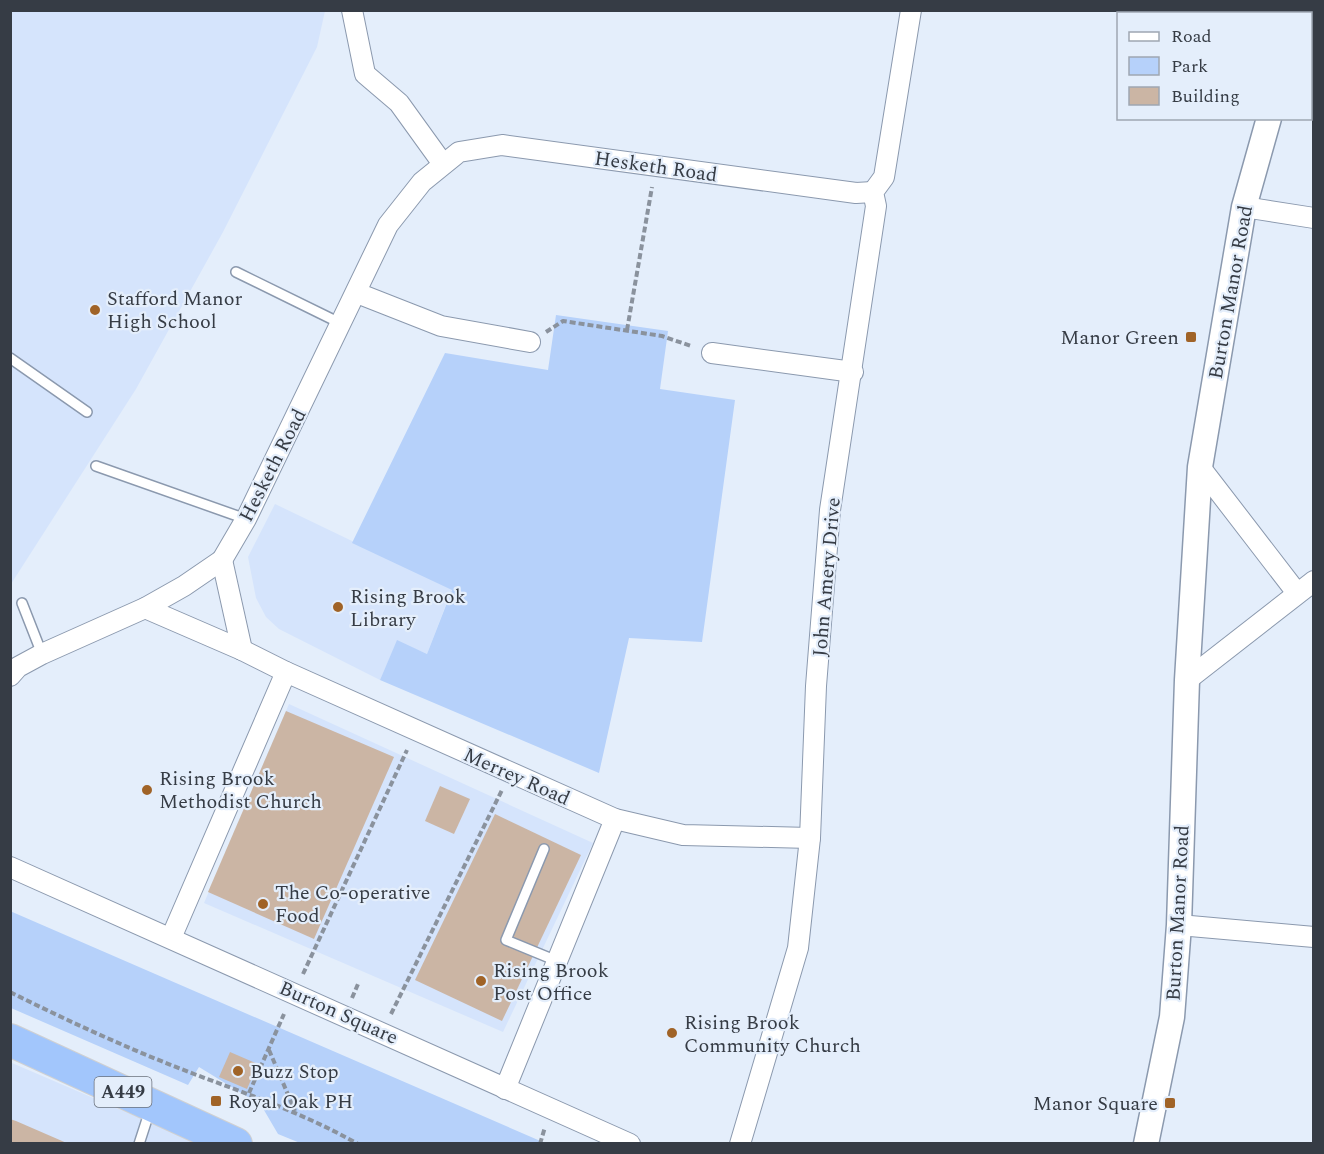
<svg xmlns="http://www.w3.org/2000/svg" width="1324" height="1154" font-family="Spectral,serif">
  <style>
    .built { fill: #d5e4fc }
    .green { fill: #b6d1fa }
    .building { fill: #cbb5a4 }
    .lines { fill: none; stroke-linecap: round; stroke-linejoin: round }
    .service-casing { stroke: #8b99ae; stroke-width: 12 }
    .minor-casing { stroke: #8b99ae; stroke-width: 22 }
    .tertiary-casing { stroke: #8b99ae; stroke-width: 27 }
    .trunk-casing { stroke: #cfd0d2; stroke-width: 34 }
    .path { stroke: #8a929d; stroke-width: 4; stroke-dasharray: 6 3; stroke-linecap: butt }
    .service { stroke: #fff; stroke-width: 9 }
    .minor { stroke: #fff; stroke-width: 20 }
    .tertiary { stroke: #fff; stroke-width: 24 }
    .trunk { stroke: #a2c6fc; stroke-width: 32 }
    .poi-dot { fill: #a06327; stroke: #e4eefb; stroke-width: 2 }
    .labels { text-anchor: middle; stroke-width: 4.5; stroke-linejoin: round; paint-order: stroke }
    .shield { fill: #e4eefb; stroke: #6a717c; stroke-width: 1.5 }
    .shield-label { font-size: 18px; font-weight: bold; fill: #363c45 }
    .street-label { font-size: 20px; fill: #363c45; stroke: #e4eefb }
    .poi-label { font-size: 20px; fill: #363c45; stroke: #e4eefb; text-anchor: start }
  </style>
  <rect width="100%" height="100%" fill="#e4eefb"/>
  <g class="built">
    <path d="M 11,11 L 325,11 L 317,47 L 223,232 L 136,389 L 11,584 Z"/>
    <path d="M 275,504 L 452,589 L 427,654 L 397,641 L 380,680 L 279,629 L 266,617 L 256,598 L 248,557 Z"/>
    <path d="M 289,704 L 593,843 L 503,1032 L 204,903 Z"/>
    <path d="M 10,1062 L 12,1063 L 198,1143 L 11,1143 Z"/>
  </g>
  <g class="green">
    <path d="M 556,315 L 668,331 L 660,389 L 735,400 L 702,642 L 629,638 L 599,773 L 380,680 L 397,640 L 427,654 L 452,590 L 352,543 L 445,353 L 548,370 Z"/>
    <path d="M 10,911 L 545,1143 L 300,1143 L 278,1134 L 261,1105 L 199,1067 L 188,1085 L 11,1008 Z"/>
  </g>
  <g class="building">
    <path d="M 286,711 L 394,757 L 314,939 L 208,892 Z"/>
    <path d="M 440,786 L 470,799 L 454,834 L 425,821 Z"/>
    <path d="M 495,814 L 581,855 L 502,1021 L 415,980 Z"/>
    <path d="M 230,1052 L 258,1064 L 247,1089 L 219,1077 Z"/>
    <path d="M 10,1119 L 16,1121 L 69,1144 L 10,1144 Z"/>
  </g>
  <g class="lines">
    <g class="service-casing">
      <g id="service">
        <path d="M 236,272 L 342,324"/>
        <path d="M 10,358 L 87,412"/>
        <path d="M 96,466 L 246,519"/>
        <path d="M 22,603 L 42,654"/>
        <path d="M 544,849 L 506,940 L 557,961"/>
        <path d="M 139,1144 L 150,1110"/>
      </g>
    </g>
    <g class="minor-casing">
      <g id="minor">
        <path d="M 352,10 L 365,74 L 399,103 L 443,164"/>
        <path d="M 1244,207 L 1314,218"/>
        <path d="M 357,293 L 441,326 L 530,342"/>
        <path d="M 712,353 L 853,372"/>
        <path d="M 1200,467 L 1297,593"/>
        <path d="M 222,560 L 242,650"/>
        <path d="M 145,608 L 242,650 L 286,672 L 615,819 L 683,835 L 810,838"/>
        <path d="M 10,676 L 18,667 L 42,654 L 145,608 L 184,586 L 222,560 L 246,519 L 388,225 L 422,182 L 459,152 L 502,145 L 856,193 L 873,192"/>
        <path d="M 1187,680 L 1314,581"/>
        <path d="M 10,867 L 630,1144"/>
        <path d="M 1179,925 L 1314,937"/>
        <path d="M 171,938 L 286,672"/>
        <path d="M 505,1089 L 615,819"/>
        <path d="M 740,1144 L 798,948 L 810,838 L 816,686 L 830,510 L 876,206 L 873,192 L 884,177 L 911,10"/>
      </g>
    </g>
    <g class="tertiary-casing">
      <g id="tertiary">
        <path d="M 1298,14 L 1299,10"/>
        <path d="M 1146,1144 L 1172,1017 L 1179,925 L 1187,680 L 1200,467 L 1244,207 L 1269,118"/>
      </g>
    </g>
    <g class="trunk-casing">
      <path id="trunk" d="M 10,1040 L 236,1144"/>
    </g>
    <g class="path">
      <path d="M 627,330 L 652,187"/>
      <path d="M 546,332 L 563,321 L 662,336 L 691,346"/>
      <path d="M 303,974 L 407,750"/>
      <path d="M 10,992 C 70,1022 131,1050 194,1074 C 250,1095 305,1114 358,1144"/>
      <path d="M 352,998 L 358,984"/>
      <path d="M 391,1014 L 502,790"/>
      <path d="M 269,1050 L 295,1111"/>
      <path d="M 249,1093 L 284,1014"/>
      <path d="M 540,1144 L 545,1127"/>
    </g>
    <use href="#service" class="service"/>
    <use href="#minor" class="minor"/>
    <use href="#tertiary" class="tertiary"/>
    <use href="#trunk" class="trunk"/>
  </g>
  <g class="poi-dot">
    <circle cx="95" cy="310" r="6"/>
    <rect x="1185" y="331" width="12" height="12" rx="3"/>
    <circle cx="338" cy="607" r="6"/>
    <circle cx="147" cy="790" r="6"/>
    <circle cx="263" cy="904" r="6"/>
    <circle cx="481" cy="981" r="6"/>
    <circle cx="672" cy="1033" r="6"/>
    <circle cx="238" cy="1071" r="6"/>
    <rect x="210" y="1095" width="12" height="12" rx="3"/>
    <rect x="1164" y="1097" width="12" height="12" rx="3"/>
  </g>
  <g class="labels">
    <rect class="shield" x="94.5" y="1077" width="57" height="30" rx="4.5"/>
    <g class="shield-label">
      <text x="123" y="1098">A449</text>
    </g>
    <g class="street-label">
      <text transform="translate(656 166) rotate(8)" y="7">Hesketh Road</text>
      <text transform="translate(1230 292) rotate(-80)" y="7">Burton Manor Road</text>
      <text transform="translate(272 465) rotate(-63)" y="7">Hesketh Road</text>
      <text transform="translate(826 577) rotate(-85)" y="7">John Amery Drive</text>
      <text transform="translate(517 776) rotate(24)" y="7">Merrey Road</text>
      <text transform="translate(1177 913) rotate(-87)" y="7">Burton Manor Road</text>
      <text transform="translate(339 1012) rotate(24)" y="7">Burton Square</text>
    </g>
    <g class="poi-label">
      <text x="107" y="305">Stafford Manor<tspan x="107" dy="23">High School</tspan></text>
      <text x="1179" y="344" text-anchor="end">Manor Green</text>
      <text x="350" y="603">Rising Brook<tspan x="350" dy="23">Library</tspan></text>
      <text x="159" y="785">Rising Brook<tspan x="159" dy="23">Methodist Church</tspan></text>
      <text x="275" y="899">The Co-operative<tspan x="275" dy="23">Food</tspan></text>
      <text x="493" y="977">Rising Brook<tspan x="493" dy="23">Post Office</tspan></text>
      <text x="684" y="1029">Rising Brook<tspan x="684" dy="23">Community Church</tspan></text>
      <text x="250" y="1078">Buzz Stop</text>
      <text x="228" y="1108">Royal Oak PH</text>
      <text x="1158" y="1110" text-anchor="end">Manor Square</text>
    </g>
  </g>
  <rect width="1324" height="1154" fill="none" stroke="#363c45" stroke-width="24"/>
  <rect x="1117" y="12" width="195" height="108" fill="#e4eefb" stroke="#9ea7b2" stroke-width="1.5"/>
  <rect x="1129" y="32" width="30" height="9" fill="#ffffff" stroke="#9ea7b2" stroke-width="1.5"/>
  <text x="1171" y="42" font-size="18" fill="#363c45">Road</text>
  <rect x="1129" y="57" width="30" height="18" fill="#b6d1fa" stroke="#9ea7b2" stroke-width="1.5"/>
  <text x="1171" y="72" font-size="18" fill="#363c45">Park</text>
  <rect x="1129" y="87" width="30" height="18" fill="#cbb5a4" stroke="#9ea7b2" stroke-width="1.5"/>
  <text x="1171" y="102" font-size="18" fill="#363c45">Building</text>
</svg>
